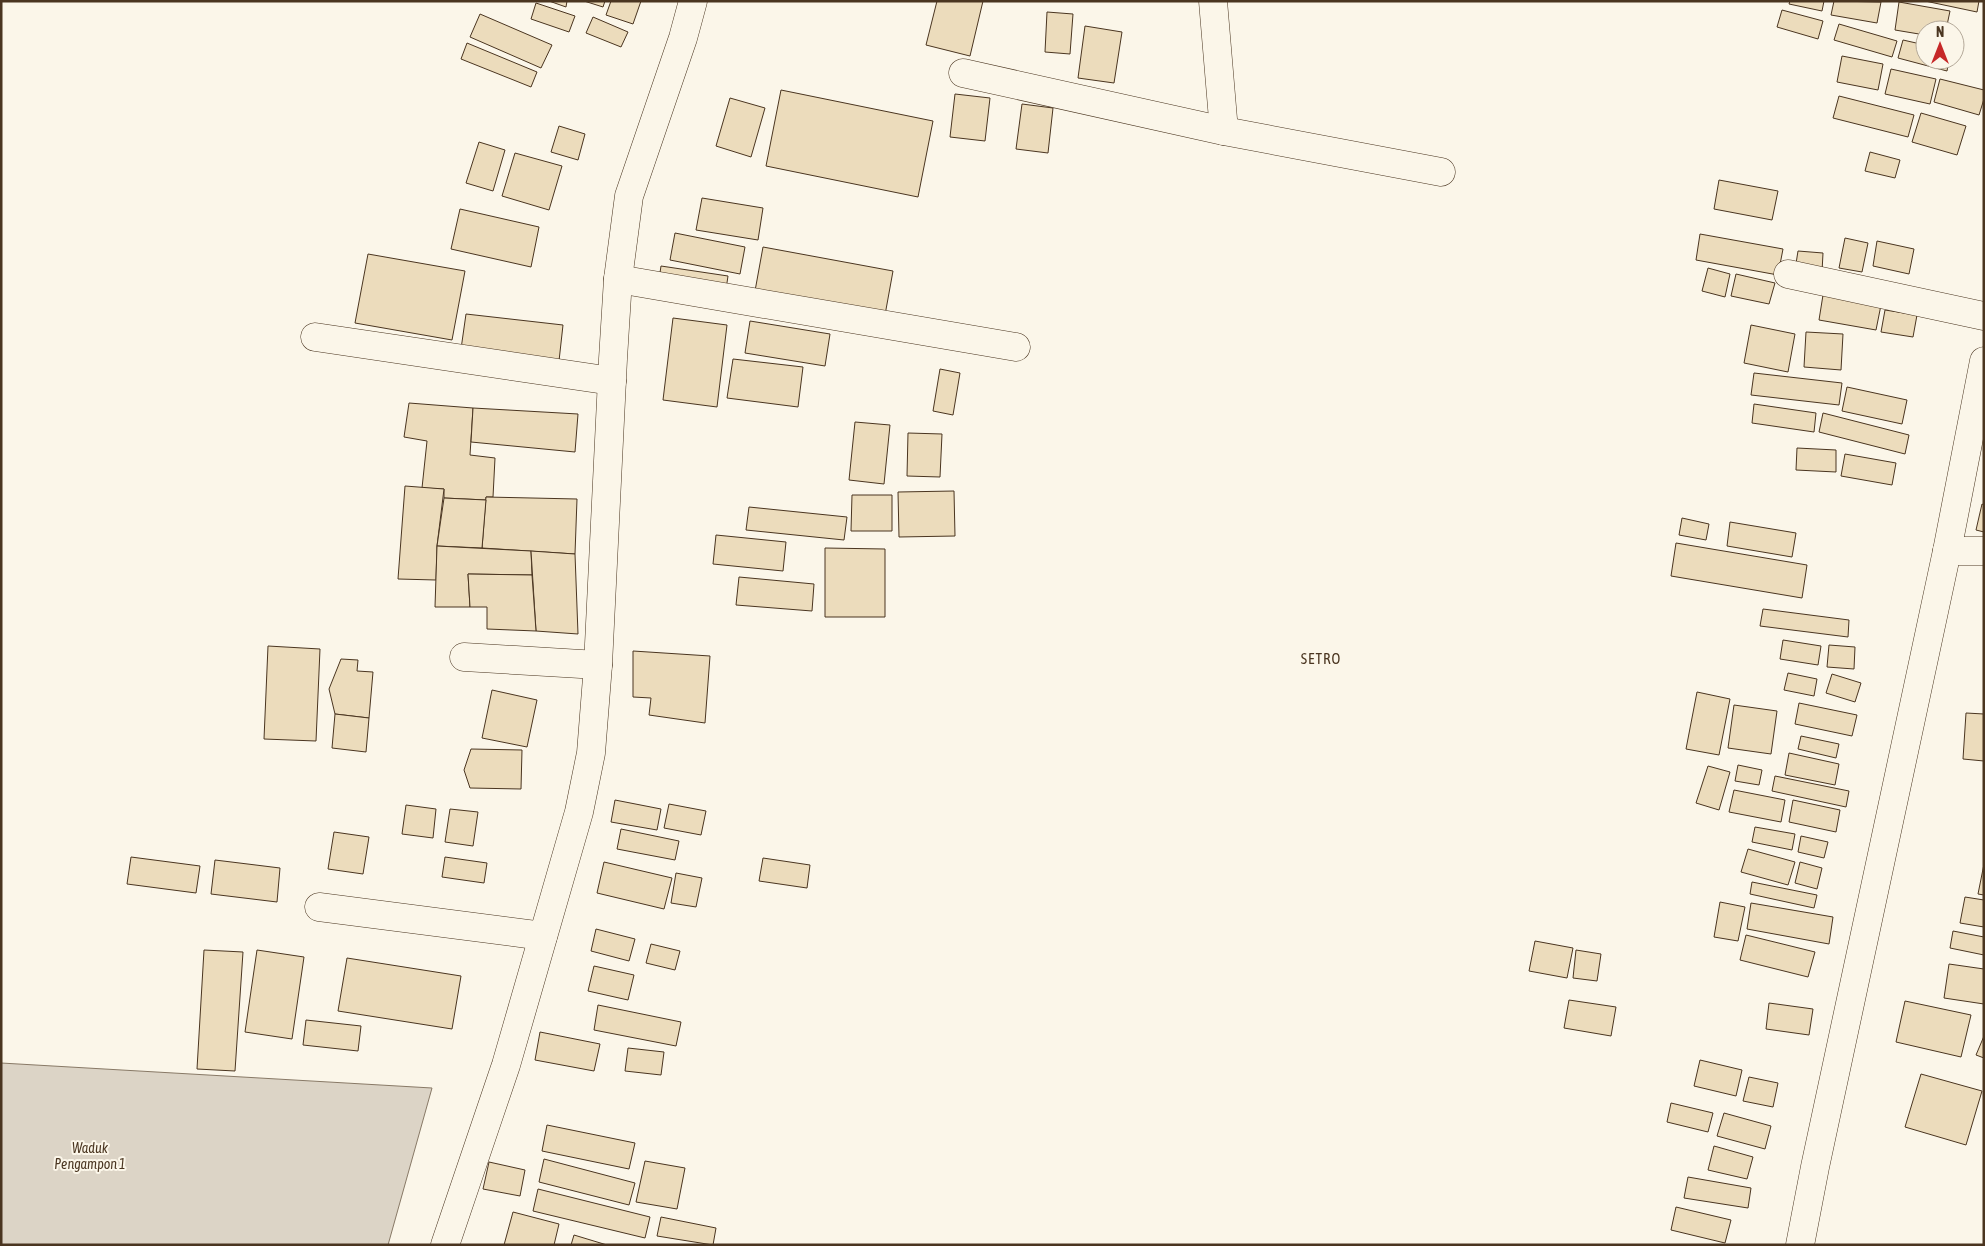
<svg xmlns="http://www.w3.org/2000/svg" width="1985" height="1246" font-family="'Asap Condensed',sans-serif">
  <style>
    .water { fill: #dcd4c6; stroke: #887966 }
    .building { fill: #ecdcbc; stroke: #4a3520 }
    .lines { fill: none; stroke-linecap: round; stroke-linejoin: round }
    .minor-casing { stroke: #4a3520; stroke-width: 29 }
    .minor { stroke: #fbf6e9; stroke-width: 28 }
    .labels { text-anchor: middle; stroke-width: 4; stroke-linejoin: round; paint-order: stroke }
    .water-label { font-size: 14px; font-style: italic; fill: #4a3520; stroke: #fbf6e9 }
    .quarter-label { font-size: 15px; letter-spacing: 1px; fill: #4a3520; stroke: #fbf6e9 }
  </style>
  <rect width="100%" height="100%" fill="#fbf6e9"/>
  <path class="water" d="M 1,1063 L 432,1088 L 388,1245 L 1,1245 Z"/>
  <g class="building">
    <path d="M 549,1 L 567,1 L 566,7 Z"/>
    <path d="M 584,1 L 605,1 L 603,7 Z"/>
    <path d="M 611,1 L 641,1 L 633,24 L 606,15 Z"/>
    <path d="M 937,1 L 983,1 L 970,56 L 926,45 Z"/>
    <path d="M 1790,1 L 1824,1 L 1822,11 L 1789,4 Z"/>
    <path d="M 1834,1 L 1881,2 L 1877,23 L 1831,15 Z"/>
    <path d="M 1925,1 L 1979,1 L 1977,12 Z"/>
    <path d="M 1899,2 L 1950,11 L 1946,30 L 1925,30 L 1925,35 L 1895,30 Z"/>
    <path d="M 536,3 L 575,16 L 569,32 L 531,19 Z"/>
    <path d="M 1782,10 L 1823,21 L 1818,39 L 1777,27 Z"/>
    <path d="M 1047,12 L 1073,14 L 1070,54 L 1045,52 Z"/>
    <path d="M 480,14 L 552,45 L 541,68 L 470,37 Z"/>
    <path d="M 593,17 L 628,32 L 621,47 L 586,33 Z"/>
    <path d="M 1839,24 L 1897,41 L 1892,57 L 1834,40 Z"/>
    <path d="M 1085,26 L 1122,32 L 1114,83 L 1078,78 Z"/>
    <path d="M 1903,40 L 1925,45 L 1925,60 L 1949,60 L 1947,71 L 1898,58 Z"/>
    <path d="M 467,43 L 537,72 L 531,87 L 461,59 Z"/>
    <path d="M 1842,56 L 1883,64 L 1878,90 L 1837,82 Z"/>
    <path d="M 1891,69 L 1936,79 L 1930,104 L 1885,94 Z"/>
    <path d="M 1940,79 L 1984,90 L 1984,99 L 1979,115 L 1934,102 Z"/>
    <path d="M 781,90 L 933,121 L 918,197 L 766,166 Z"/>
    <path d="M 955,94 L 990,98 L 985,141 L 950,137 Z"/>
    <path d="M 1839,96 L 1914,115 L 1908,137 L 1833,118 Z"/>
    <path d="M 730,98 L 765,108 L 751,157 L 716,146 Z"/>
    <path d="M 1022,104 L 1053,108 L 1048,153 L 1016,149 Z"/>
    <path d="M 1921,113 L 1966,126 L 1957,155 L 1912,142 Z"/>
    <path d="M 559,126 L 585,134 L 578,160 L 551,152 Z"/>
    <path d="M 479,142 L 505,150 L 493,191 L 466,183 Z"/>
    <path d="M 1870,152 L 1900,160 L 1895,178 L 1865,171 Z"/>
    <path d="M 515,153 L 562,166 L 549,210 L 502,196 Z"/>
    <path d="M 1719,180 L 1778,191 L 1772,220 L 1714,209 Z"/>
    <path d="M 702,198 L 763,208 L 758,240 L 696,230 Z"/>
    <path d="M 460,209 L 539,227 L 531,267 L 451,249 Z"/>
    <path d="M 675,233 L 745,247 L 740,274 L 670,260 Z"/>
    <path d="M 1700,234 L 1783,249 L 1778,275 L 1696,260 Z"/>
    <path d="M 1845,238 L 1868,243 L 1862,272 L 1839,268 Z"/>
    <path d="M 1877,241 L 1914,249 L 1909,274 L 1873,266 Z"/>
    <path d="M 763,247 L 893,271 L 885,315 L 755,291 Z"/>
    <path d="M 1798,251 L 1823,253 L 1822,272 L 1795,270 Z"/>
    <path d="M 368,254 L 465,271 L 452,340 L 355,323 Z"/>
    <path d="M 661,266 L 728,276 L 725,296 L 658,286 Z"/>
    <path d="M 1708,268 L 1730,274 L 1725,297 L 1702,291 Z"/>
    <path d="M 1736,274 L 1775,283 L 1769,304 L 1731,296 Z"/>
    <path d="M 1823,295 L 1881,305 L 1876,330 L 1819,320 Z"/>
    <path d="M 1885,310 L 1917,315 L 1913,337 L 1881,332 Z"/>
    <path d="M 466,314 L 563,325 L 559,361 L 461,349 Z"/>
    <path d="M 673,318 L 727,325 L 717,407 L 663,400 Z"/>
    <path d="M 750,321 L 830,334 L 825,366 L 745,353 Z"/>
    <path d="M 1751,325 L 1795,334 L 1788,372 L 1744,363 Z"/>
    <path d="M 1806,332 L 1843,334 L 1841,370 L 1804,367 Z"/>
    <path d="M 733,359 L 803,367 L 798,407 L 727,398 Z"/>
    <path d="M 940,369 L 960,373 L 953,415 L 933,411 Z"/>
    <path d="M 1754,373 L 1842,383 L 1839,405 L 1751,395 Z"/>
    <path d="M 1847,387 L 1907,400 L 1902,424 L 1842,411 Z"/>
    <path d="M 409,403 L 473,408 L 470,455 L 495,458 L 493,497 L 486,497 L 486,500 L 444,498 L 444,489 L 422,488 L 427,441 L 404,437 Z"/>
    <path d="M 1754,404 L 1816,413 L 1814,432 L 1752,423 Z"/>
    <path d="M 473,408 L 578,414 L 575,452 L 471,442 Z"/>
    <path d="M 1823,413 L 1909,435 L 1905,454 L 1819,432 Z"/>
    <path d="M 855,422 L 890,425 L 884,484 L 849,480 Z"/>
    <path d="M 908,433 L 942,434 L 940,477 L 907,476 Z"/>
    <path d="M 1797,448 L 1836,450 L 1836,472 L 1796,470 Z"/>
    <path d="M 1845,454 L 1896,463 L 1892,485 L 1841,476 Z"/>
    <path d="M 405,486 L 444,489 L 437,546 L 436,580 L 398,579 Z"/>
    <path d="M 954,491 L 955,536 L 899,537 L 898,492 Z"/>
    <path d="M 852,495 L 892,495 L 892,531 L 851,531 Z"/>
    <path d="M 486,497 L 577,499 L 575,554 L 482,548 Z"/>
    <path d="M 444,498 L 486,500 L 482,548 L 437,546 Z"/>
    <path d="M 1982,504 L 1984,505 L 1984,532 L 1976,530 Z"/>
    <path d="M 749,507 L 847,517 L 844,540 L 746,530 Z"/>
    <path d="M 1682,518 L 1709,524 L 1706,540 L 1679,535 Z"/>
    <path d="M 1730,522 L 1796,533 L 1792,557 L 1727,546 Z"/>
    <path d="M 716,535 L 786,542 L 783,571 L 713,564 Z"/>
    <path d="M 1676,543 L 1807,565 L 1802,598 L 1671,576 Z"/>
    <path d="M 437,546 L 531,551 L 532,575 L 468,574 L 470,607 L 435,607 Z"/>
    <path d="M 825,548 L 885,549 L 885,617 L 825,617 Z"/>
    <path d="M 531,551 L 575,554 L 578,634 L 536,631 Z"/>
    <path d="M 468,574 L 532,575 L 536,631 L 487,629 L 487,607 L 470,607 Z"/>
    <path d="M 739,577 L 814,584 L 812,611 L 736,605 Z"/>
    <path d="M 1763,609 L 1849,620 L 1848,637 L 1760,626 Z"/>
    <path d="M 1783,640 L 1821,646 L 1818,665 L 1780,659 Z"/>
    <path d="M 1829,645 L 1855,647 L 1854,669 L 1827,667 Z"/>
    <path d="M 268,646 L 320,649 L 316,741 L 264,739 Z"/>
    <path d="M 633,651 L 710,656 L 705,723 L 649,715 L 651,698 L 633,697 Z"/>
    <path d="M 341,659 L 358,660 L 357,671 L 373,672 L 369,718 L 335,714 L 329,689 Z"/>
    <path d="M 1788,673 L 1817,679 L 1814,696 L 1784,690 Z"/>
    <path d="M 1832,674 L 1861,683 L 1855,702 L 1826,693 Z"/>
    <path d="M 492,690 L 537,700 L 527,747 L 482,738 Z"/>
    <path d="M 1697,692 L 1730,699 L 1719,755 L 1686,749 Z"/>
    <path d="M 1799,703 L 1857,715 L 1852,736 L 1795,724 Z"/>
    <path d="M 1734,705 L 1777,711 L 1771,754 L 1728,748 Z"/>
    <path d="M 1966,713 L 1984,714 L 1984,761 L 1963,759 Z"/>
    <path d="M 335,714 L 369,718 L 366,752 L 332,748 Z"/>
    <path d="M 1801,736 L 1839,744 L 1836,758 L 1798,749 Z"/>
    <path d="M 471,749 L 522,750 L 521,789 L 470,788 L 464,770 Z"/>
    <path d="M 1789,753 L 1839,764 L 1835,785 L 1785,775 Z"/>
    <path d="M 1738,765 L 1762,770 L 1759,785 L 1735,781 Z"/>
    <path d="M 1708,766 L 1730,772 L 1719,810 L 1696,803 Z"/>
    <path d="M 1775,776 L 1849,791 L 1846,807 L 1772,791 Z"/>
    <path d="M 1734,790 L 1785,800 L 1781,822 L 1729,812 Z"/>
    <path d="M 615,800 L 661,809 L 657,830 L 611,822 Z"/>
    <path d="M 1793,800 L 1840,810 L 1836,832 L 1789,822 Z"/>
    <path d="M 669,804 L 706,811 L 701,835 L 664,828 Z"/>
    <path d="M 406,805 L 436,809 L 433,838 L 402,834 Z"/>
    <path d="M 450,809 L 478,812 L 473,846 L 445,842 Z"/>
    <path d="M 1755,827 L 1795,834 L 1792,850 L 1752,842 Z"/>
    <path d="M 621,829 L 679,841 L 675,860 L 617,849 Z"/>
    <path d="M 334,832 L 369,837 L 363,874 L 328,869 Z"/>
    <path d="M 1801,836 L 1828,842 L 1824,858 L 1798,852 Z"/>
    <path d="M 1748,849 L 1795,862 L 1788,885 L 1741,872 Z"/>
    <path d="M 131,857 L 200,866 L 196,893 L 127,884 Z"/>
    <path d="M 445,857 L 487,863 L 484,883 L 442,877 Z"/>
    <path d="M 763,858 L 810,865 L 807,888 L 759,881 Z"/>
    <path d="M 215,860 L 280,868 L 277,902 L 211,894 Z"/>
    <path d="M 604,862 L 672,878 L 664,909 L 597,893 Z"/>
    <path d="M 1800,862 L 1822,868 L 1817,889 L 1795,883 Z"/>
    <path d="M 1984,864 L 1984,895 L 1978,894 Z"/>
    <path d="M 676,873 L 702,878 L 696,907 L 671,903 Z"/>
    <path d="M 1752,882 L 1817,895 L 1814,908 L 1750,894 Z"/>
    <path d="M 1965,897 L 1984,900 L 1984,927 L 1960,923 Z"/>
    <path d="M 1720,902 L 1745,907 L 1738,941 L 1714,937 Z"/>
    <path d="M 1751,903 L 1833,917 L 1829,944 L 1747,929 Z"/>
    <path d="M 596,929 L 635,939 L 629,961 L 591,951 Z"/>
    <path d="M 1953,931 L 1984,937 L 1984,955 L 1950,948 Z"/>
    <path d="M 1746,935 L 1815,952 L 1808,977 L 1740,960 Z"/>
    <path d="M 1535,941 L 1573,948 L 1567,978 L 1529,971 Z"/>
    <path d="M 651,944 L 680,951 L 675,970 L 646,963 Z"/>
    <path d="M 204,950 L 243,952 L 235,1071 L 197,1069 Z"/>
    <path d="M 257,950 L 304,957 L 292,1039 L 245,1032 Z"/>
    <path d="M 1576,950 L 1601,954 L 1597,981 L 1573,978 Z"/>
    <path d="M 347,958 L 461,976 L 452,1029 L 338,1011 Z"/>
    <path d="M 1949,964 L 1984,969 L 1984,1004 L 1944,998 Z"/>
    <path d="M 594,966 L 634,975 L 628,1000 L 588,991 Z"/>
    <path d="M 1569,1000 L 1616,1007 L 1611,1036 L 1564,1028 Z"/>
    <path d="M 1905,1001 L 1971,1015 L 1961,1057 L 1896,1042 Z"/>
    <path d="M 1769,1003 L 1813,1009 L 1809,1035 L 1766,1029 Z"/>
    <path d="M 598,1005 L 681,1022 L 676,1046 L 594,1030 Z"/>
    <path d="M 306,1020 L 361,1026 L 358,1051 L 303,1045 Z"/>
    <path d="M 540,1032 L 600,1044 L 594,1071 L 535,1060 Z"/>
    <path d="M 1984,1036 L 1984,1058 L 1976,1055 Z"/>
    <path d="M 628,1048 L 664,1052 L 661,1075 L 625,1071 Z"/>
    <path d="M 1700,1060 L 1742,1070 L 1736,1096 L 1694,1086 Z"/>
    <path d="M 1921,1074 L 1982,1091 L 1966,1145 L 1905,1127 Z"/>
    <path d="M 1749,1077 L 1778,1083 L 1773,1107 L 1743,1101 Z"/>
    <path d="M 1671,1103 L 1713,1113 L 1708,1132 L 1667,1122 Z"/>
    <path d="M 1724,1113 L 1771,1126 L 1765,1149 L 1717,1136 Z"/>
    <path d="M 547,1125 L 635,1143 L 629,1169 L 542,1151 Z"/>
    <path d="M 1714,1146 L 1753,1157 L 1747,1179 L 1708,1170 Z"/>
    <path d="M 544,1159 L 635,1183 L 629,1205 L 539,1182 Z"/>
    <path d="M 645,1161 L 685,1168 L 677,1209 L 636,1202 Z"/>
    <path d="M 489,1162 L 525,1170 L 520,1196 L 483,1189 Z"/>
    <path d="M 1688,1177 L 1751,1188 L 1748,1208 L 1684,1198 Z"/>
    <path d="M 538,1189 L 650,1217 L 645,1238 L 533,1211 Z"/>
    <path d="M 1676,1207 L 1731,1220 L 1725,1243 L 1671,1230 Z"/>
    <path d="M 513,1212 L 559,1224 L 554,1245 L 504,1245 Z"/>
    <path d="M 661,1217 L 716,1228 L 713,1245 L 657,1236 Z"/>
    <path d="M 574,1235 L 607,1245 L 571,1245 Z"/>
  </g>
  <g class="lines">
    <g class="minor-casing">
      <g id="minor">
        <path d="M 1213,1 L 1224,131"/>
        <path d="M 963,73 L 1224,131 L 1441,172"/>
        <path d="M 1788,274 L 1984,316"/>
        <path d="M 618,279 L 1016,347"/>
        <path d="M 315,337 L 612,381"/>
        <path d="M 1947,551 L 1984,551"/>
        <path d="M 464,657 L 598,665"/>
        <path d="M 319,907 L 543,936"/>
        <path d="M 445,1245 L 506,1065 L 579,812 L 591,753 L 598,665 L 613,359 L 618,279 L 629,196 L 683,38 L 693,1"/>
        <path d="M 1800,1245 L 1815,1167 L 1947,551 L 1984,361"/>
      </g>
    </g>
    <use href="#minor" class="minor"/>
  </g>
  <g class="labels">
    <g class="water-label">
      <text x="90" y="1153">Waduk<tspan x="90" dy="16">Pengampon 1</tspan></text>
    </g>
    <g class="quarter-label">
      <text x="1321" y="664">SETRO</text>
    </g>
  </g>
  <rect width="1985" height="1246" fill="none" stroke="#4a3520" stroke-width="5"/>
  <g transform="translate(1940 45)"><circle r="24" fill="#fbf6e9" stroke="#b4a999"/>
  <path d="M0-4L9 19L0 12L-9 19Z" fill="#c62828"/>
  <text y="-8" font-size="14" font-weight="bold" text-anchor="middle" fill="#4a3520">N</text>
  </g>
</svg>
